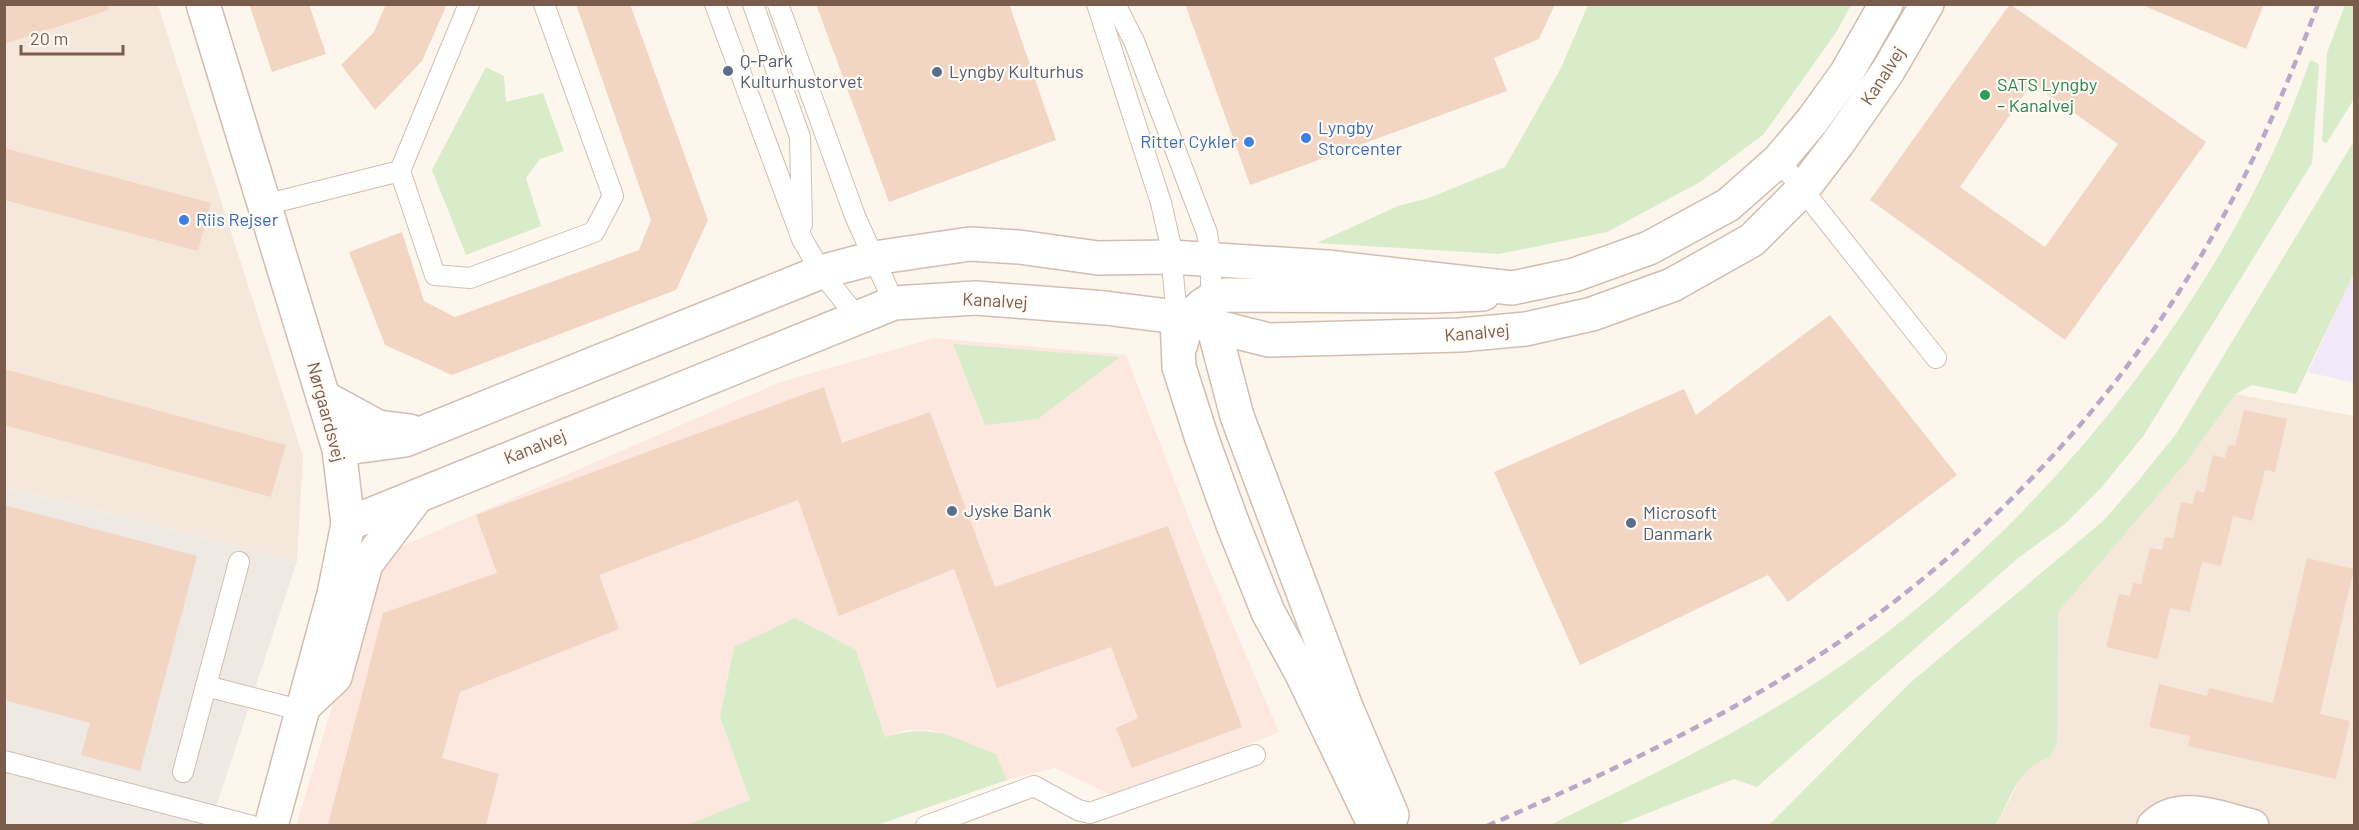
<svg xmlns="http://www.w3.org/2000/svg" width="2359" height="830" font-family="Barlow,sans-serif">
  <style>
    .residential { fill: #f5e8da }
    .commercial { fill: #fde8e0 }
    .industrial { fill: #efe9e4 }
    .education { fill: #f3e8fa }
    .green { fill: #d8ecc9 }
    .building { fill: #f3d5c3; fill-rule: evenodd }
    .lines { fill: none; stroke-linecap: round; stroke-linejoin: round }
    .service-casing { stroke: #d1beb0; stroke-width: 22 }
    .minor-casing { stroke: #d1beb0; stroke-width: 36 }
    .tertiary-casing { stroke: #d1beb0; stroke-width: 36 }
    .service { stroke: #fff; stroke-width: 20 }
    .minor { stroke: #fff; stroke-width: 33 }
    .tertiary { stroke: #fff; stroke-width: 33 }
    .rail { stroke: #b9a8c9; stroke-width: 4.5; stroke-dasharray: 9 6; stroke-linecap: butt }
    .service-dot { fill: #5c6f8a; stroke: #fffaf3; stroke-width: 2 }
    .leisure-dot { fill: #2e9e5b; stroke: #fffaf3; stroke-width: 2 }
    .shop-dot { fill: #3f7fe0; stroke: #fffaf3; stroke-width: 2 }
    .labels { text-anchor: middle; stroke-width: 4.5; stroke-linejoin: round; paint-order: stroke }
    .service-label { font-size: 18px; fill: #4e5e75; stroke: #fffaf3; text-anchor: start }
    .street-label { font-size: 18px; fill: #7a5c4d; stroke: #fffaf3 }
    .leisure-label { font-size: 18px; fill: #27864d; stroke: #fffaf3; text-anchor: start }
    .shop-label { font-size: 18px; fill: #366cbe; stroke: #fffaf3; text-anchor: start }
  </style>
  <rect width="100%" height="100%" fill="#fdf6ec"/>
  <g class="residential">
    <path d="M 4,5 L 158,5 L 303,456 L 297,561 L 5,487 Z"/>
    <path d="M 2236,394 L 2354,416 L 2354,825 L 1996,826 L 2025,769 L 2037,761 L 2050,757 L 2057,612 L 2184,465 Z"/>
  </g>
  <path class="commercial" d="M 934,338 L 1126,355 L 1202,552 L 1279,732 L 1117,798 L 1055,768 L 1007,780 L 996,754 L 931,730 L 907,730 L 885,737 L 856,650 L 720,717 L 750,800 L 686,825 L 296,826 L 377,557 L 780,382 Z"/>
  <path class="industrial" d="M 4,487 L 297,561 L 210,825 L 5,825 Z"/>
  <path class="education" d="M 2354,273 L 2354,383 L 2308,372 Z"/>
  <g class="green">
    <path d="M 1588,5 L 1851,5 L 1837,31 L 1764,134 L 1700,182 L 1607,232 L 1499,254 L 1317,243 L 1398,206 L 1429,198 L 1505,167 L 1561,68 Z"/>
    <path d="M 2345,5 L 2354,5 L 2354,99 L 2326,144 L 2322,140 L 2327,53 Z"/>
    <path d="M 2310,60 L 2319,64 L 2312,163 L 2144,435 L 2101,488 L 2065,524 L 2018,558 L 1757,787 L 1734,779 L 1618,825 L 1550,825 C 1637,782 1724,741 1806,689 C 2023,552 2227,304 2310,60 Z"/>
    <path d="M 486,67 L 504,76 L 506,102 L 543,93 L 564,151 L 540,159 L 526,178 L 541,226 L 466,255 L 432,170 Z"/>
    <path d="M 2354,141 L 2354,273 L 2296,394 L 2252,385 L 2236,394 L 2184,465 L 2058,612 L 2057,743 L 2050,757 C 2018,766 2011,798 1996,825 L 1769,825 L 1910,683 L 2103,521 L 2138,481 L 2176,434 Z"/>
    <path d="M 953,344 L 1120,357 L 1038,419 L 985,425 Z"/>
    <path d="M 795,618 L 856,650 L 885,737 C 934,723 951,737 996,754 L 1007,780 L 877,825 L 686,825 L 750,800 L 720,717 L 734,647 Z"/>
  </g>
  <g class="building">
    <path d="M 4,4 L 108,4 L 109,10 L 4,44 Z"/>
    <path d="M 249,4 L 309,4 L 326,54 L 272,72 Z"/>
    <path d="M 386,4 L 447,4 L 422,61 L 375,110 L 341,65 L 374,32 Z"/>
    <path d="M 576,4 L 630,4 L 708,220 L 676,290 L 452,375 L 385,345 L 349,252 L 402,232 L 424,301 L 455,317 L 639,250 L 651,220 Z"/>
    <path d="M 816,4 L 1009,4 L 1056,140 L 889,202 Z"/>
    <path d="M 1185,4 L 1555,4 L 1539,39 L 1494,58 L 1507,91 L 1250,185 Z"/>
    <path d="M 2010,4 L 2206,142 L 2065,340 L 1870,200 ZM 2032,83 L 2118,144 L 2045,247 L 1960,187 Z"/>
    <path d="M 2140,4 L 2264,4 L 2246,49 Z"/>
    <path d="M 4,148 L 211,203 L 198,251 L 4,200 Z"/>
    <path d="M 1830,315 L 1957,475 L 1788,602 L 1768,575 L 1580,665 L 1494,472 L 1684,389 L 1696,415 Z"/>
    <path d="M 4,369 L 286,445 L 271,497 L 4,425 Z"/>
    <path d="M 824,387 L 842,443 L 930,412 L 995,587 L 1168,526 L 1242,727 L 1132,768 L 1116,728 L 1138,718 L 1111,647 L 997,688 L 954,569 L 839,616 L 798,500 L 599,575 L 619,629 L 460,692 L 442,758 L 499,774 L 486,825 L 328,825 L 383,613 L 497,573 L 476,515 Z"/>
    <path d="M 2244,410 L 2287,419 L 2275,472 L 2265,470 L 2252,521 L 2233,516 L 2221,566 L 2202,562 L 2190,612 L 2170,608 L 2158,659 L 2106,647 L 2119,594 L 2130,596 L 2133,583 L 2141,584 L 2150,548 L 2162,550 L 2165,537 L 2173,538 L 2181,502 L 2193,504 L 2196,491 L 2204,492 L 2213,455 L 2225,458 L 2228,445 L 2235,446 Z"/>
    <path d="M 4,505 L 197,556 L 140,771 L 81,755 L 90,723 L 4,700 Z"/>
    <path d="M 2307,558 L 2354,569 L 2320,714 L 2350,721 L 2336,779 L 2188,746 L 2190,736 L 2149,727 L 2159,684 L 2207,696 L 2209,688 L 2273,703 Z"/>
  </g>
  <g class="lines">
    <g class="service-casing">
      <g id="service">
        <path d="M 715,4 L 802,239 L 821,272 L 857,317"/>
        <path d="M 753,4 L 800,137 L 802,225"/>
        <path d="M 778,4 L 855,216 L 894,303"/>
        <path d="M 1097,4 L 1161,203 L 1170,242 L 1177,317"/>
        <path d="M 1115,4 L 1134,41 L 1207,233 L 1211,260 L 1211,307"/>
        <path d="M 1779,160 L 1936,358"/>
        <path d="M 400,171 L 435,275 L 470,278 L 594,232 L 613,196 L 544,4"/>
        <path d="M 264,205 L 400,171 L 469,4"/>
        <path d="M 206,686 L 300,710"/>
        <path d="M 4,761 L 252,826"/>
        <path d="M 183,772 L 239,562"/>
        <path d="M 926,826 L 1034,786 L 1078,810 L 1090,813 L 1255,755"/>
      </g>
    </g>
    <g class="minor-casing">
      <g id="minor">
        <path d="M 1177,317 L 1179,367 L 1202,439 L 1232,522 L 1268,612 L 1301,672 L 1375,826"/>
        <path d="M 1213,325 L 1237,416 L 1346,707 L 1392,815"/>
        <path d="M 1181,344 C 1186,319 1198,302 1224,295 L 1434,296 L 1483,294"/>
        <path d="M 271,826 L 334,594 L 348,524"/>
        <path d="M 2154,826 C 2180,800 2221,819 2252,826"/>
      </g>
    </g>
    <g class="tertiary-casing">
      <g id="tertiary">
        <path d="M 203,4 L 339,449 L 348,524 L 894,303 L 975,298 L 1105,308 L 1177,317 L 1269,340 L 1460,335 L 1526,329 L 1592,314 L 1672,285 L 1752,240 L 1802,190 L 1838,143 L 1888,71 L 1927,4"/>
        <path d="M 323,397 L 378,427 L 410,431"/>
        <path d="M 339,449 L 405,440 L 821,272 L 874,258 L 970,244 L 1019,247 L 1098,258 L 1171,257 L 1327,267 L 1512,288 L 1574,275 L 1649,248 L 1728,205 L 1779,160 L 1812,121 L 1846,74 L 1886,4"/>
        <path d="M 300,710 L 335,677 L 366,564 L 415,499"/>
      </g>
    </g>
    <use href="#service" class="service"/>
    <use href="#minor" class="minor"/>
    <use href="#tertiary" class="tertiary"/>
    <path class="rail" d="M 1487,826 C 1585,783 1683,738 1775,683 C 1961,572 2122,406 2224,215 C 2261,148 2291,76 2318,4"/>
  </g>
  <g class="service-dot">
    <circle cx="728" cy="71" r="6"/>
    <circle cx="937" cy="72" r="6"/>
    <circle cx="952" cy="511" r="6"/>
    <circle cx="1631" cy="523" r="6"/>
  </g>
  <circle class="leisure-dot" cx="1985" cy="95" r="6"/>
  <g class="shop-dot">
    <circle cx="1306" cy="138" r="6"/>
    <circle cx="1249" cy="142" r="6"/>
    <circle cx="184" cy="220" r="6"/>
  </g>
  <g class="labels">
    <g class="service-label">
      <text x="740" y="67">Q-Park<tspan x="740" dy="21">Kulturhustorvet</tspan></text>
      <text x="949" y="78">Lyngby Kulturhus</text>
      <text x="964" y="517">Jyske Bank</text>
      <text x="1643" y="519">Microsoft<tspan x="1643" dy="21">Danmark</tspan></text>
    </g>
    <g class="street-label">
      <text transform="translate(1883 76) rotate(-57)" y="6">Kanalvej</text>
      <text transform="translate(995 301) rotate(3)" y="6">Kanalvej</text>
      <text transform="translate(1477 333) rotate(-5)" y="6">Kanalvej</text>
      <text transform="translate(326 412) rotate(75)" y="6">Nørgaardsvej</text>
      <text transform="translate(535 447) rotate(-22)" y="6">Kanalvej</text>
    </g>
    <g class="leisure-label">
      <text x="1997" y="91">SATS Lyngby<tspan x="1997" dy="21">– Kanalvej</tspan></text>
    </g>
    <g class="shop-label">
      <text x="1318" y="134">Lyngby<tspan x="1318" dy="21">Storcenter</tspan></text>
      <text x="1237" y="148" text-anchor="end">Ritter Cykler</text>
      <text x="196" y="226">Riis Rejser</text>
    </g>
  </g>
  <rect width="2359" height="830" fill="none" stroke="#7a5c4d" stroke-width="12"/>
  <path d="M21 45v9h102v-9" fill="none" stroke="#7a5c4d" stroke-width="3"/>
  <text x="30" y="45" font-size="18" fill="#7a5c4d" stroke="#fffaf3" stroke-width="4.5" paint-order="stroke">20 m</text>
</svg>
